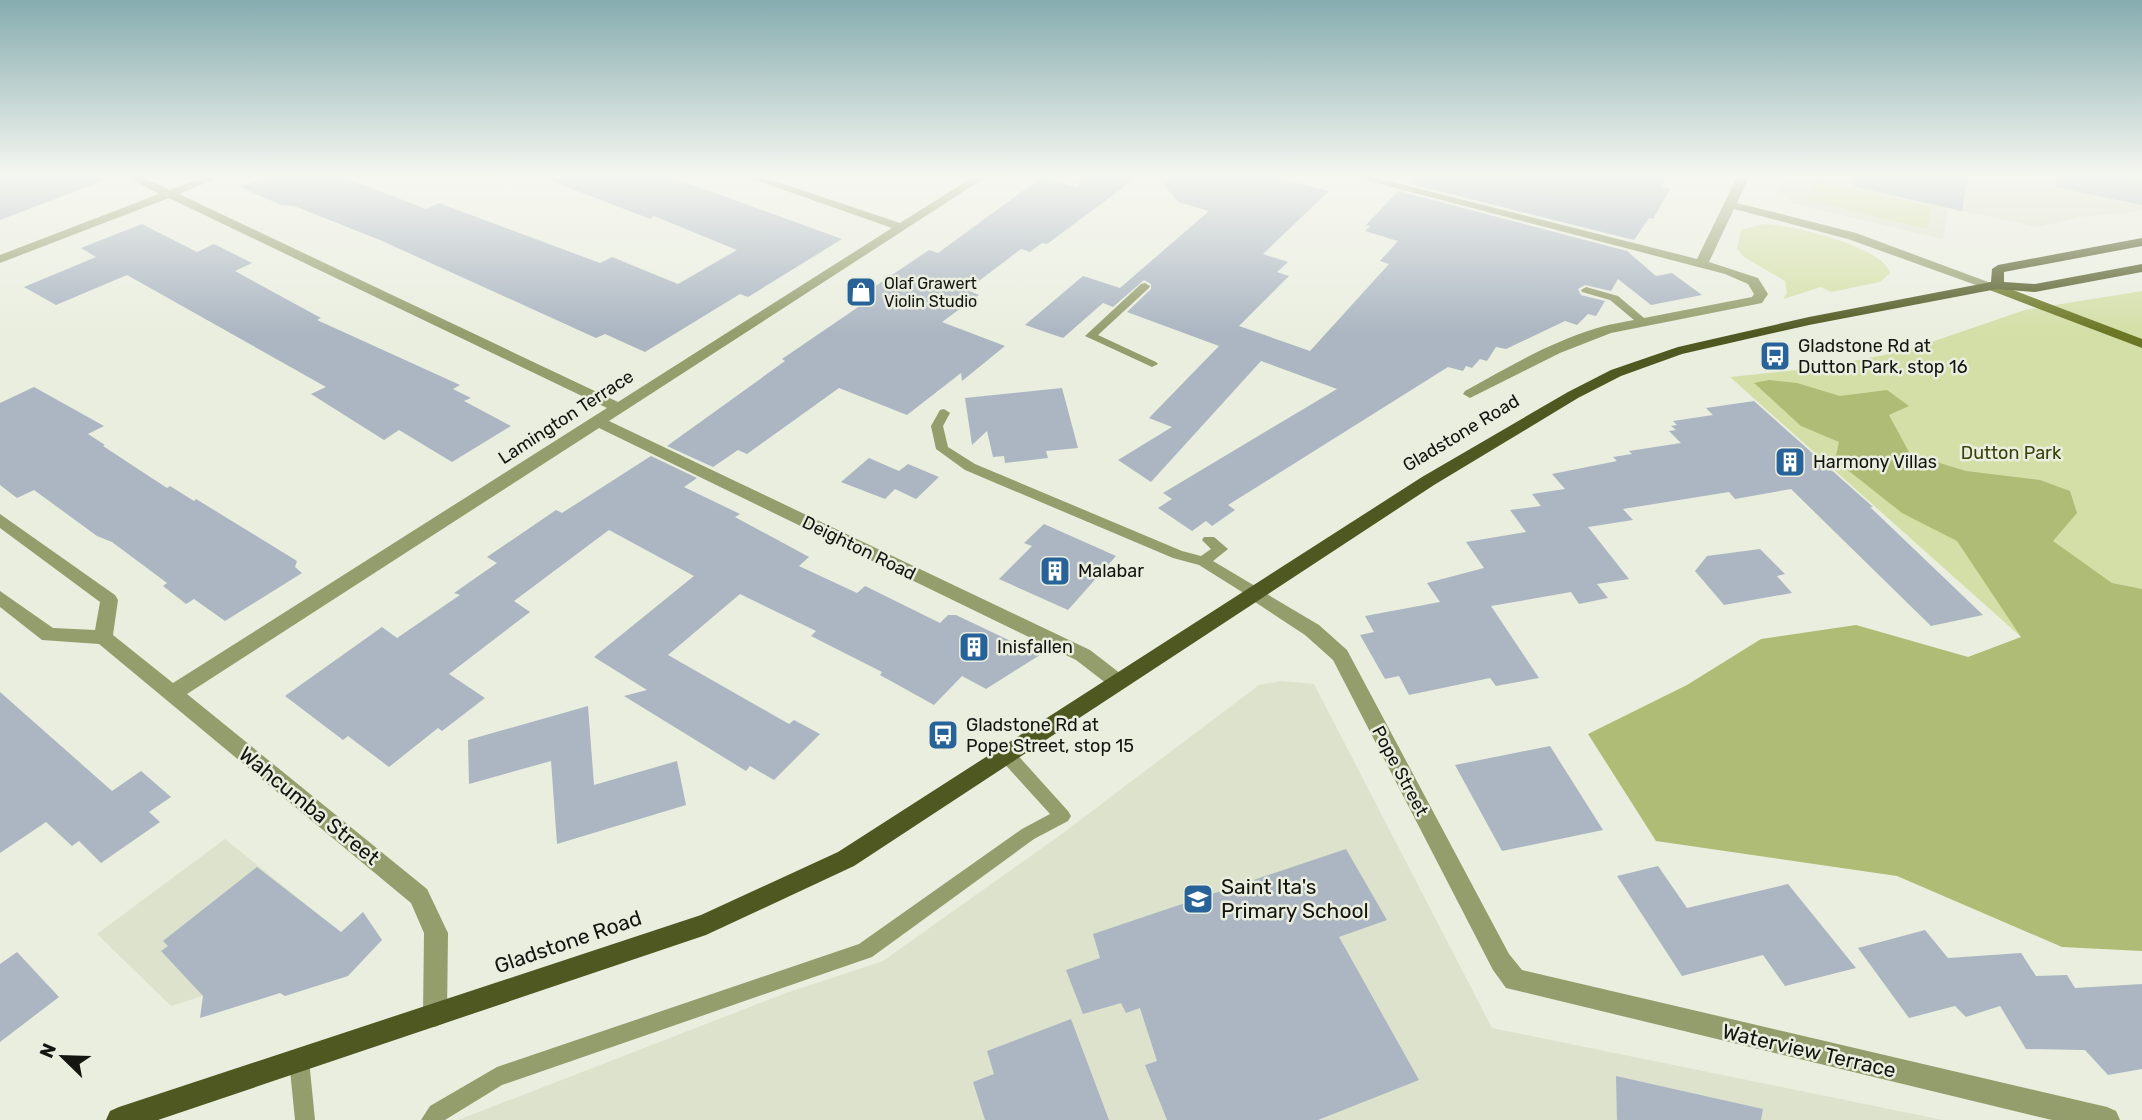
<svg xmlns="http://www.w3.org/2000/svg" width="2142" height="1120" font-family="Rubik,sans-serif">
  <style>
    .built { fill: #dde2cc }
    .green { fill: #d4dfa7 }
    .forest { fill: #afbc75 }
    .building { fill: #abb6c2 }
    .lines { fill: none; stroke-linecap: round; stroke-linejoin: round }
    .lane { fill: #949d6c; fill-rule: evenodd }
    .street { fill: #949d6c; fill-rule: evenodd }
    .secondary { fill: #6b7725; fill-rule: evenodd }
    .primary { fill: #505821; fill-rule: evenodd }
    .labels { text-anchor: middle; stroke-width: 5; stroke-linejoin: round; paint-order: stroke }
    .far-poi-label { font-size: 16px; fill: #141510; stroke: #eaeedf; text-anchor: start }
    .poi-label { font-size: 18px; fill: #141510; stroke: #eaeedf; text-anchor: start }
    .street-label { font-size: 18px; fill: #141510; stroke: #eaeedf }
    .park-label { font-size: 18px; fill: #394009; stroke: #eaeedf }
    .near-street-label { font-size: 21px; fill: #141510; stroke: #eaeedf }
    .near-poi-label { font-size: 21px; fill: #141510; stroke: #eaeedf; text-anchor: start }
  </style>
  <rect width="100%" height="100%" fill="#eaeedf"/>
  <g class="built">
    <path d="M 1783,175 L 2142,175 L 2142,211 L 2081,217 L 2038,227 L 1948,208 L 1943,239 L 1794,204 L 1777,189 Z"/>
    <path d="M 1280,681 L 1314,684 L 1492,1028 L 1943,1120 L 458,1120 L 786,993 L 883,961 L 1059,836 L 1259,685 Z"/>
    <path d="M 225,839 L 340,932 L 203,996 L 171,1006 L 97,934 Z"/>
  </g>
  <g class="green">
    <path d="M 1815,180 L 1932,207 L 1927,229 L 1808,200 Z"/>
    <path d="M 1764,224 C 1790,225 1883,246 1890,273 L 1880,282 L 1831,292 L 1821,287 L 1783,299 L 1787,293 L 1785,281 L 1744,257 L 1737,249 L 1741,230 Z"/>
    <path d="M 2142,291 L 2142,745 L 1730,377 L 1816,368 L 1905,351 L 2025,310 Z"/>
  </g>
  <path class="forest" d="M 1769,380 L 1797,383 L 1840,396 L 1887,390 L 1909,406 L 1889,415 L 1910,454 L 1966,471 L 2040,480 L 2070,491 L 2077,513 L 2053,541 L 2112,583 L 2142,589 L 2142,951 L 2062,947 L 1897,876 L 1656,841 L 1588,734 L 1687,685 L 1761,639 L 1856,625 L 1968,657 L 2021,637 L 1957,541 L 1902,513 L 1835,460 L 1839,442 L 1801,426 L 1754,383 Z"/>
  <g class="building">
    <path d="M 0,175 L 113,175 L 113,177 L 0,220 Z"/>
    <path d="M 271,175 L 338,175 L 426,209 L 439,203 L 600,263 L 612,257 L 678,284 L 737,250 L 654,216 L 650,219 L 541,177 L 541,175 L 666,175 L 842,239 L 748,297 L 740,294 L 645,352 L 605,334 L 596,338 L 380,240 L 294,206 L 281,205 L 240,187 Z"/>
    <path d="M 1080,175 L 1140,175 L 1047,244 L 1042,243 L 1030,252 L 1021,249 L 967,290 L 979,295 L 942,322 L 1005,346 L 962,381 L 961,373 L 907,415 L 839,388 L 747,454 L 738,450 L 713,467 L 667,446 L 785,361 L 782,359 L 867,301 L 858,298 L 929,250 L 938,253 L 1042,177 L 1078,188 Z"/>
    <path d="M 1156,175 L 1267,175 L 1329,191 L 1263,254 L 1288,262 L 1277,272 L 1289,276 L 1239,326 L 1310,351 L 1389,264 L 1380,261 L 1398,241 L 1365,231 L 1370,226 L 1366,225 L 1398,191 L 1627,251 L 1656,276 L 1672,273 L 1702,295 L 1651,305 L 1618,279 L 1611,291 L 1585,285 L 1578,289 L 1581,295 L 1605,301 L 1596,316 L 1588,314 L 1577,325 L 1565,321 L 1506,349 L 1496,347 L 1487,361 L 1480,359 L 1472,368 L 1466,366 L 1463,371 L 1448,367 L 1228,505 L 1235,510 L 1212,526 L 1206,521 L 1192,531 L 1158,508 L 1172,499 L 1163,493 L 1337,389 L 1261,361 L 1151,482 L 1118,460 L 1172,427 L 1149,418 L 1219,346 L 1127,312 L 1151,289 L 1151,284 L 1144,280 L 1113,307 L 1103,303 L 1063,338 L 1025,325 L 1083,276 L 1120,288 L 1209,211 L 1178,202 Z"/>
    <path d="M 1414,175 L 1669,175 L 1661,187 L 1670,189 L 1653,219 L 1649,218 L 1634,240 L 1407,183 Z"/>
    <path d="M 1853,175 L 1968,175 L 1962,211 L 1851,186 Z"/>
    <path d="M 2056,175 L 2142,175 L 2142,205 L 2055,187 Z"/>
    <path d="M 142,224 L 197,252 L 214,244 L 252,263 L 235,271 L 321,318 L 317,320 L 460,385 L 453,389 L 471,398 L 464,401 L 511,426 L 452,462 L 399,430 L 384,440 L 311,394 L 326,387 L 127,275 L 56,305 L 24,287 L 96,257 L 81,248 Z"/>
    <path d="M 34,387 L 104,426 L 88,434 L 105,445 L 103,446 L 167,488 L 170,486 L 194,501 L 196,499 L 297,561 L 295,567 L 302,573 L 225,621 L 194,599 L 186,604 L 163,586 L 167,583 L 112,542 L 97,536 L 34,490 L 17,498 L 0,485 L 0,403 Z"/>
    <path d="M 1062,388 L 1078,448 L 1046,451 L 1048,458 L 1005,463 L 1004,456 L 993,457 L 987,431 L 972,445 L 965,398 Z"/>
    <path d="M 1754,401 L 1873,507 L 1870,507 L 1983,615 L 1931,626 L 1791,489 L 1735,499 L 1729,492 L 1623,509 L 1633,520 L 1588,527 L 1629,579 L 1597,584 L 1608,598 L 1579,604 L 1571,592 L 1491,606 L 1539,678 L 1496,686 L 1490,678 L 1409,695 L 1399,676 L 1385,679 L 1360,635 L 1374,632 L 1365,616 L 1440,602 L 1427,583 L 1484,568 L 1466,542 L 1526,532 L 1510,510 L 1541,506 L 1532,494 L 1565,489 L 1552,474 L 1617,461 L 1613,457 L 1632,454 L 1629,451 L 1681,443 L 1669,431 L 1676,430 L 1671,426 L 1677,425 L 1673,421 L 1713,415 L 1706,408 Z"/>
    <path d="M 651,456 L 697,478 L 684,487 L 740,514 L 735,517 L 809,557 L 799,566 L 857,593 L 865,586 L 940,623 L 948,615 L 956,615 L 1040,655 L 986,689 L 962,676 L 934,705 L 880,675 L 882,672 L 811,636 L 816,631 L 740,594 L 668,655 L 789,724 L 794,720 L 820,734 L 774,780 L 750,766 L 746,771 L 624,696 L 647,690 L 594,657 L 694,576 L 609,530 L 514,601 L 530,612 L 449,674 L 485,698 L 442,731 L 438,728 L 389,767 L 348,736 L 343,740 L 285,696 L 382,627 L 397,638 L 460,595 L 454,593 L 497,563 L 487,557 L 556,510 L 562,513 Z"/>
    <path d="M 869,458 L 899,471 L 908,464 L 939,477 L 916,499 L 895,489 L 885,499 L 841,482 Z"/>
    <path d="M 1044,524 L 1116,556 L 1068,610 L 999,579 L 1032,546 L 1024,543 Z"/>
    <path d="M 1760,549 L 1785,574 L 1777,576 L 1792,593 L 1724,605 L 1695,571 L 1707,556 Z"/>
    <path d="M 0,692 L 112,791 L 141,771 L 171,797 L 149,812 L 160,822 L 101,863 L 79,841 L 72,846 L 46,822 L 0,853 Z"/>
    <path d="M 588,706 L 594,785 L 677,761 L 686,805 L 557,844 L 551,761 L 469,784 L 468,740 Z"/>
    <path d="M 1550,746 L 1603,830 L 1502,851 L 1455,765 Z"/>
    <path d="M 1346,849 L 1387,920 L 1339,937 L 1419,1080 L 1318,1120 L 1167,1120 L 1145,1065 L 1157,1061 L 1140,1008 L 1126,1013 L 1121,1003 L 1083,1014 L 1066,970 L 1100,958 L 1093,934 Z"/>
    <path d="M 1658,866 L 1687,908 L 1788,884 L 1856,968 L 1785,986 L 1763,955 L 1682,976 L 1617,876 Z"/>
    <path d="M 257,867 L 341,932 L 363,912 L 382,940 L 348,976 L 285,996 L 280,993 L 200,1018 L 203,996 L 161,951 L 168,946 L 163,941 Z"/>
    <path d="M 1925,930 L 1948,958 L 2021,953 L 2036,976 L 2067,975 L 2075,988 L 2142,984 L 2142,1069 L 2108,1075 L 2085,1050 L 2026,1049 L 2000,1006 L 1966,1017 L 1955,1006 L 1909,1018 L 1858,948 Z"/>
    <path d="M 17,952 L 59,997 L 0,1042 L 0,964 Z"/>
    <path d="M 1071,1019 L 1109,1120 L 985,1120 L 973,1082 L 994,1074 L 987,1051 Z"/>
    <path d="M 1616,1076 L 1763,1109 L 1761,1120 L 1617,1120 Z"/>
  </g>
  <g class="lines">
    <g class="lane">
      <path d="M 1145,283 L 1150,286 L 1149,288 L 1098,335 L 1156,362 L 1158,364 L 1152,367 L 1085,336 L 1141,284 Z"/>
      <path d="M 1586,287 L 1618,296 L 1650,323 L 1644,326 L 1640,325 L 1610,300 L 1582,292 L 1581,290 Z"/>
      <path d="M 944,409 L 950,413 L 943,426 L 948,447 L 975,464 L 1182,551 L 1201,556 L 1211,549 L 1202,540 L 1204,537 L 1214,537 L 1228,549 L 1213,561 L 1260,589 L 1262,593 L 1260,597 L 1250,597 L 1199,565 L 1173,558 L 965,470 L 936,449 L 931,426 L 940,410 Z"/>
      <path d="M 1007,748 L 1013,750 L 1068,811 L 1071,816 L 1068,821 L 1034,839 L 872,957 L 502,1085 L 445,1120 L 421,1120 L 430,1106 L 497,1067 L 859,944 L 1022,829 L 1050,814 L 1001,760 L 999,755 L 1001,750 Z"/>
      <path d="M 299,1050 L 306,1053 L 309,1060 L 315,1120 L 295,1120 L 289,1060 L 292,1053 Z"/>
    </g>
    <g class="street">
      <path d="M 123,175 L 138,175 L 170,190 L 209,175 L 225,175 L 179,194 L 618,402 L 892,228 L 741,175 L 757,175 L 900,223 L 976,175 L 989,175 L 609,421 L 1090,650 L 1125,677 L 1128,682 L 1125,687 L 1118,689 L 1111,687 L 1076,660 L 599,428 L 187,694 L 427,889 L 448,933 L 447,1015 L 444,1023 L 435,1027 L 426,1023 L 423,1015 L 424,933 L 411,903 L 99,644 L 42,640 L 0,607 L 0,591 L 53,628 L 95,630 L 100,602 L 0,528 L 0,514 L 115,595 L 118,600 L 113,635 L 173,683 L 607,408 L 169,198 L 0,263 L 0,255 L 159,194 Z"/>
      <path d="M 1346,175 L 1365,175 L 1697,259 L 1738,175 L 1750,175 L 1737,203 L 1856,233 L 1999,286 L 1992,290 L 1987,289 L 1848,239 L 1734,209 L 1709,262 L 1758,278 L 1768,294 L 1762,303 L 1611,333 L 1560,353 L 1470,398 L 1463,394 L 1465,391 C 1510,366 1557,338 1608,325 L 1752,297 L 1754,294 L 1748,284 L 1725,274 Z"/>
      <path d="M 1255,587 L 1319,625 L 1347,650 L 1509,954 L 1522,970 L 2107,1107 L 2116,1111 L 2120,1120 L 2052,1120 L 1506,988 L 1493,970 L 1333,660 L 1305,635 L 1249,598 L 1246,593 Z"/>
    </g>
    <path class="secondary" d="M 1992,282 L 2142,339 L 2142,348 L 1987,289 L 1987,283 Z"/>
    <path class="primary" d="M 2142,238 L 2142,246 L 2004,272 L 2004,282 L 2035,284 L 2142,264 L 2142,272 L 2035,292 L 1997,289 L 1809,325 L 1682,354 L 1621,376 L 1578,398 L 1434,485 L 854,866 L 706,935 L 158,1120 L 106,1120 L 110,1111 L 119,1107 L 701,915 L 838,852 L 1422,477 L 1568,392 L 1611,370 L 1678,347 L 1809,317 L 1991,282 L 1992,269 L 1998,265 Z"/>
  </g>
  <linearGradient id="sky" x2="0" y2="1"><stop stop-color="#86acaf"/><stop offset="0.53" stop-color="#f6f7f1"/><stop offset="1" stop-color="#f6f7f1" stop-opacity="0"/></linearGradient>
  <rect width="2142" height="332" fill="url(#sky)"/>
  <defs>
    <g id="shop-square" transform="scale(1.575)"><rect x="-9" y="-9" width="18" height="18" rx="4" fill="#276299" stroke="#eaeedf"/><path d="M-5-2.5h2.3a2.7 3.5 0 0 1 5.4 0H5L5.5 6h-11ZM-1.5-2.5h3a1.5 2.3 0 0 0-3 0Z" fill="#fff"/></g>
    <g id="bus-square" transform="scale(1.575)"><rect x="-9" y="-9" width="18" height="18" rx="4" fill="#276299" stroke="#eaeedf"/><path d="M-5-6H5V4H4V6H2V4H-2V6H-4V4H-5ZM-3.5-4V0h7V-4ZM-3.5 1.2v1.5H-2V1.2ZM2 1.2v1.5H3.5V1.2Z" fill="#fff"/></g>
    <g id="building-square" transform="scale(1.575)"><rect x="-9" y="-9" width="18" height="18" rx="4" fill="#276299" stroke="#eaeedf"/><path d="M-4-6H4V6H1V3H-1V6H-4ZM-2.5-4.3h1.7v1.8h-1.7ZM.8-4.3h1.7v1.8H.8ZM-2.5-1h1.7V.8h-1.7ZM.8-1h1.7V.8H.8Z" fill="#fff"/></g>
    <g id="school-square" transform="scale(1.575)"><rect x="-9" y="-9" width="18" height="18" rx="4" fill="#276299" stroke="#eaeedf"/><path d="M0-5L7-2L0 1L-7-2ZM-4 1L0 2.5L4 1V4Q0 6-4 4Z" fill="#fff"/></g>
  </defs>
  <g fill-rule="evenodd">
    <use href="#shop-square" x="861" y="292"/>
    <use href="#bus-square" x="1775" y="356"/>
    <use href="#building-square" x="1790" y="462"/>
    <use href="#building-square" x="1055" y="571"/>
    <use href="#building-square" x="974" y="647"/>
    <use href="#bus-square" x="943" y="735"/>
    <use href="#school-square" x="1198" y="899"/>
  </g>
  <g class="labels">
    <g class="far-poi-label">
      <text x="884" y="289">Olaf Grawert<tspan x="884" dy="18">Violin Studio</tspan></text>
    </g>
    <g class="poi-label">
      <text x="1798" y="352">Gladstone Rd at<tspan x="1798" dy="21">Dutton Park, stop 16</tspan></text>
      <text x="1813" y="468">Harmony Villas</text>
      <text x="1078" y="577">Malabar</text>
      <text x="997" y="653">Inisfallen</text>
      <text x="966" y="731">Gladstone Rd at<tspan x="966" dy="21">Pope Street, stop 15</tspan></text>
    </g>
    <g class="street-label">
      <text transform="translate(566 417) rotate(-33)" y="6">Lamington Terrace</text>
      <text transform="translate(1461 433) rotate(-31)" y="6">Gladstone Road</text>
      <text transform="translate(859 548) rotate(26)" y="6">Deighton Road</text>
      <text transform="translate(1400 771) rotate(62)" y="6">Pope Street</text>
    </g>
    <g class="park-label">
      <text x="2011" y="459">Dutton Park</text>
    </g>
    <g class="near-street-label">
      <text transform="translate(309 806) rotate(39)" y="7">Wahcumba Street</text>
      <text transform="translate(568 942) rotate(-19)" y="7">Gladstone Road</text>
      <text transform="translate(1809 1051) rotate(13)" y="7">Waterview Terrace</text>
    </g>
    <g class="near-poi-label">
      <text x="1221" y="894">Saint Ita's<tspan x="1221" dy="24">Primary School</tspan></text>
    </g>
  </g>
  <g transform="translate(63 1057) rotate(293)" stroke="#eaeedf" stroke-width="5" paint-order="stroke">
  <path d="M0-5L12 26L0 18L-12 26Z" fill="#141510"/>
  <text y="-10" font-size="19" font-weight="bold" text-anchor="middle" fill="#141510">N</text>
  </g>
</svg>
